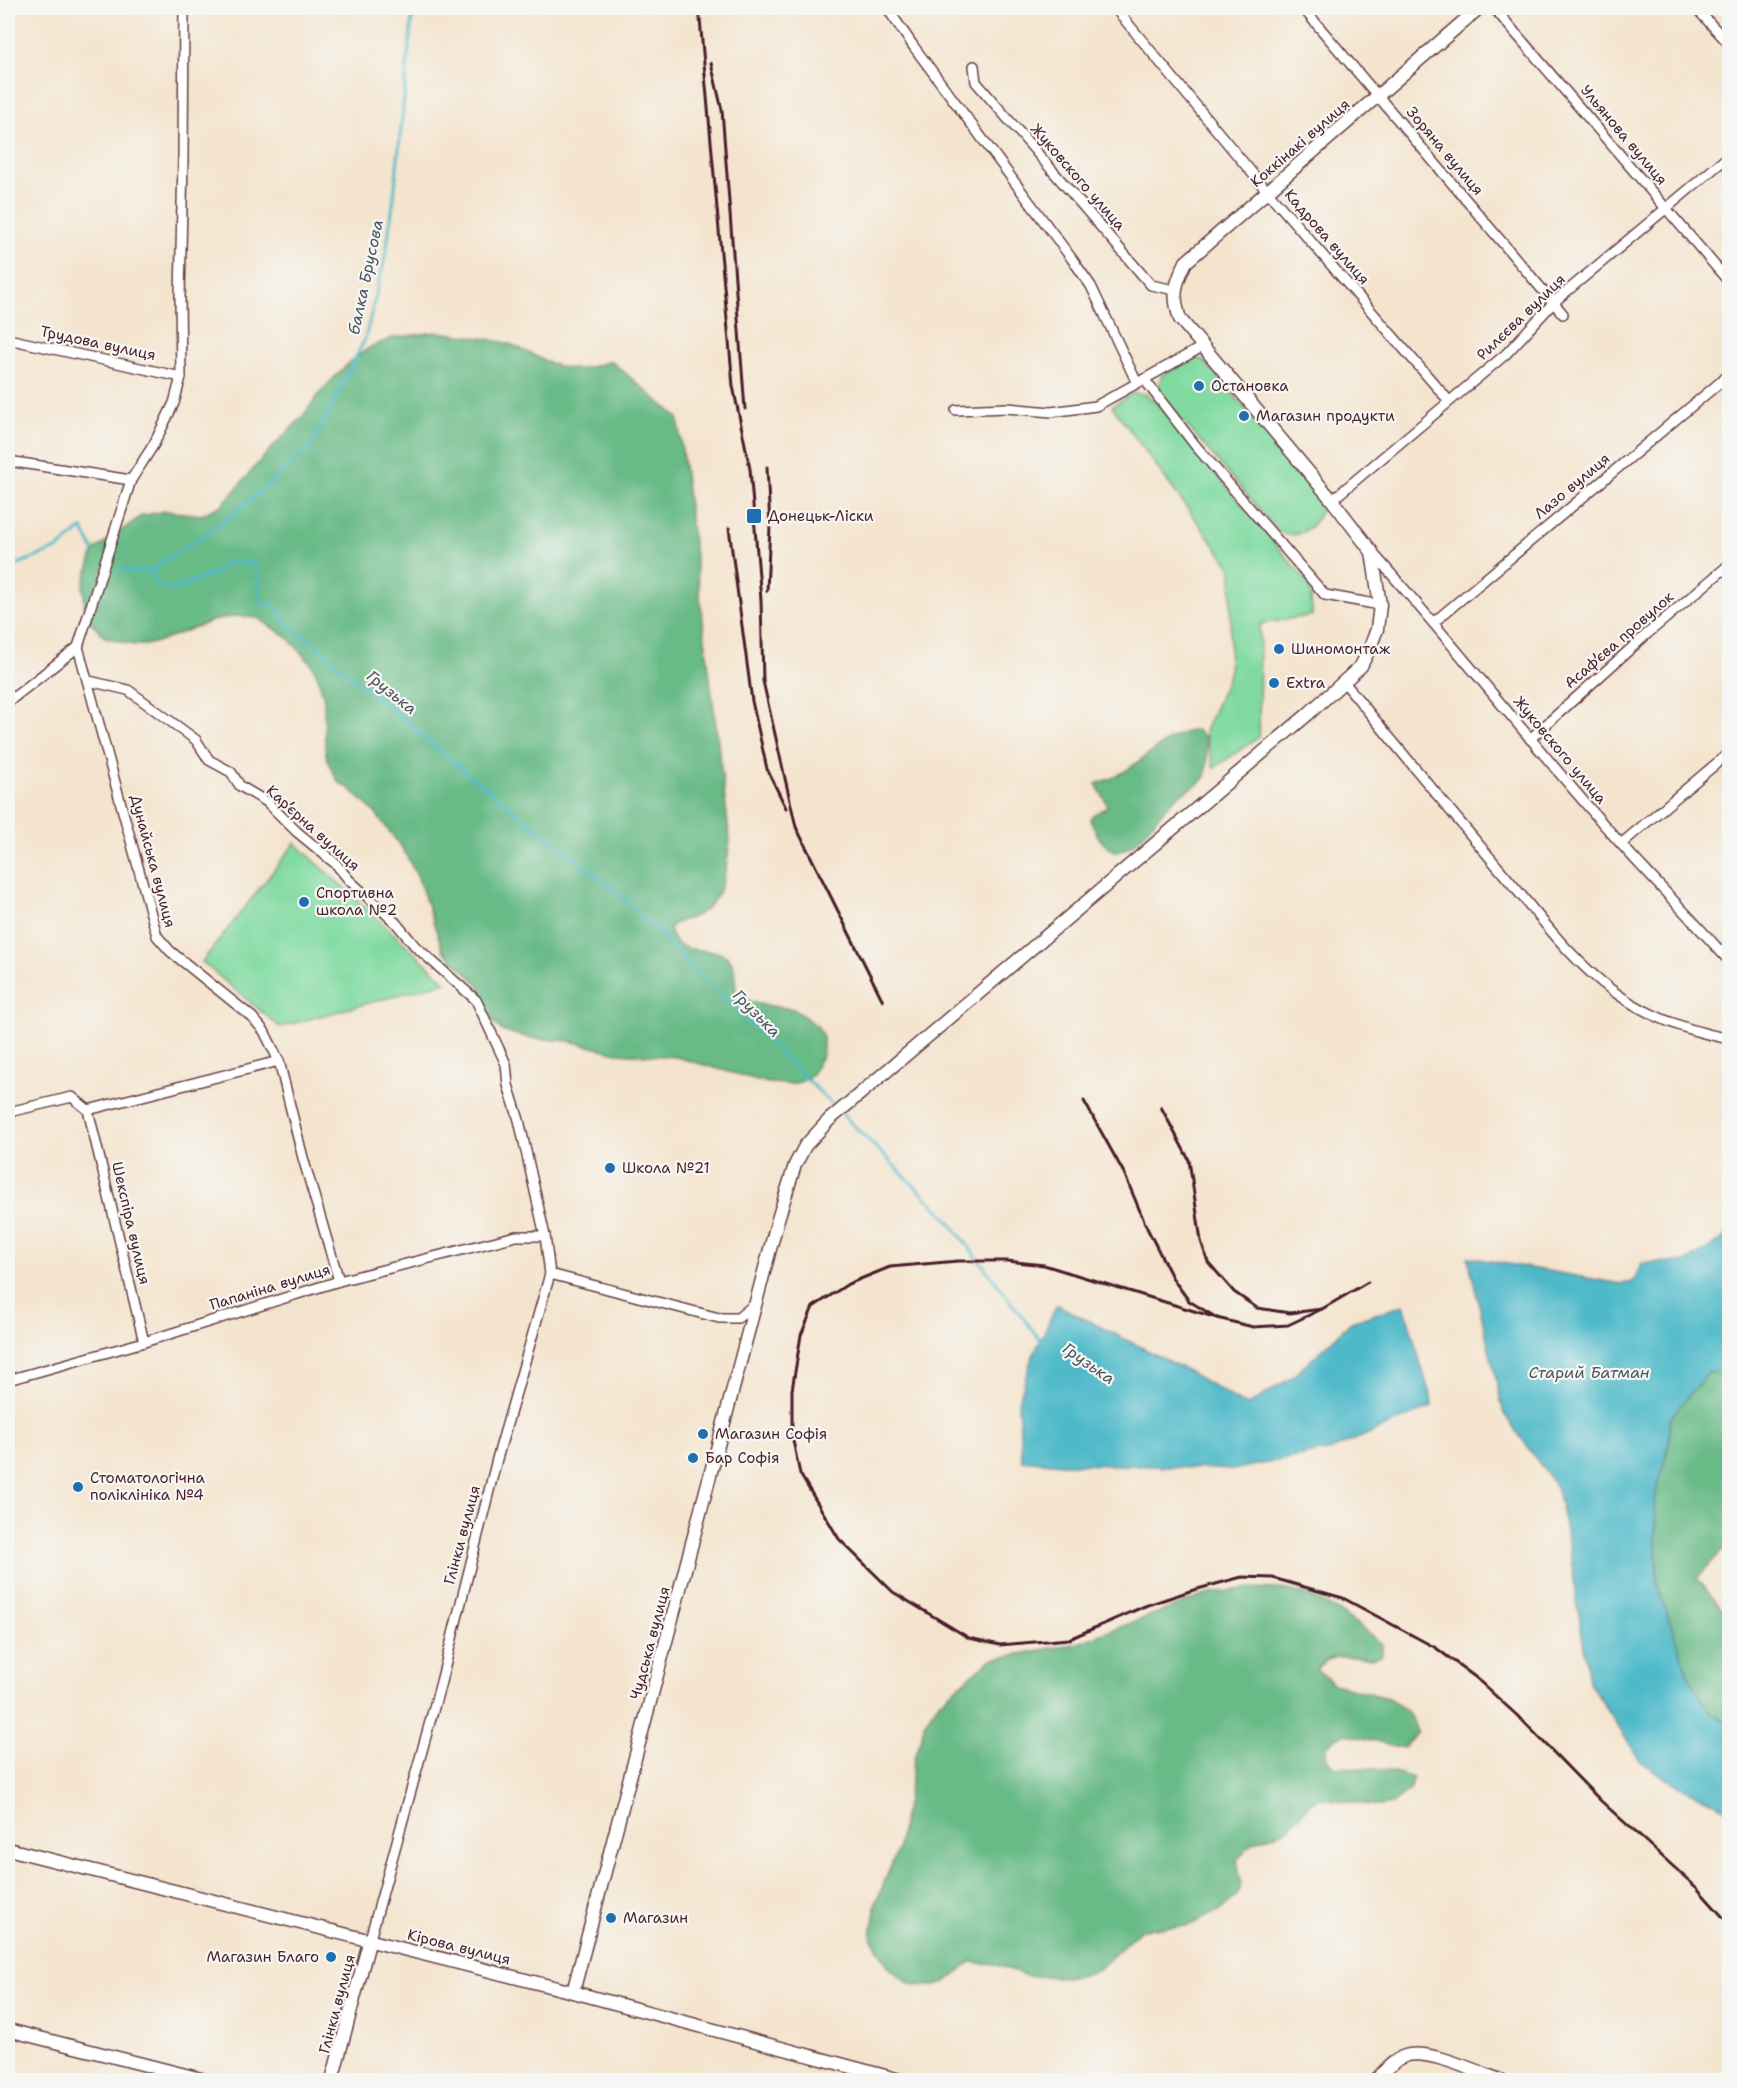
<svg xmlns="http://www.w3.org/2000/svg" width="1737" height="2088" font-family="'Shantell Sans',sans-serif">
  <style>
    .green { fill: #80daa0; stroke: #657c66; stroke-width: 1.5 }
    .forest { fill: #68ba86; stroke: #596c58; stroke-width: 1.5 }
    .water { fill: #4db9c9; stroke: #4c6c7a; stroke-width: 1.5 }
    .lines { fill: none; stroke-linecap: round; stroke-linejoin: round }
    .stream { stroke: #4db9c9; stroke-width: 3 }
    .street-casing { stroke: #643d43; stroke-width: 12 }
    .secondary-casing { stroke: #643d43; stroke-width: 15 }
    .street { stroke: #fff; stroke-width: 9 }
    .secondary { stroke: #fff; stroke-width: 12 }
    .rail { stroke: #4a1f2b; stroke-width: 3 }
    .poi-dot { fill: #1f6fb2; stroke: #f6f6f2; stroke-width: 2 }
    .labels { text-anchor: middle; stroke-width: 4.5; stroke-linejoin: round; paint-order: stroke }
    .street-label { font-size: 15px; fill: #4a1f2b; stroke: #f6f6f2 }
    .poi-label { font-size: 15px; fill: #4a1f2b; stroke: #f6f6f2; text-anchor: start }
    .water-label { font-size: 16px; font-style: italic; fill: #4b5562; stroke: #f6f6f2 }
  </style>
  <rect width="100%" height="100%" fill="#f6f6f2"/>
  <filter id="ink" filterUnits="userSpaceOnUse"><feTurbulence type="fractalNoise" baseFrequency=".0167" numOctaves="2"/><feDisplacementMap in="SourceGraphic" scale="12" xChannelSelector="R" yChannelSelector="G"/><feConvolveMatrix kernelMatrix="1 2 1 2 8 2 1 2 1" color-interpolation-filters="sRGB"/></filter>
  <filter id="wash" filterUnits="userSpaceOnUse"><feTurbulence type="fractalNoise" baseFrequency=".008" numOctaves="4" result="noise"/><feDisplacementMap in="SourceGraphic" scale="24" xChannelSelector="R" yChannelSelector="G"/><feGaussianBlur stdDeviation="1.35" result="paint"/><feColorMatrix in="noise" values="0 0 0 0 0 0 0 0 0 0 0 0 0 0 0 0 0 1.4 0 .05"/><feComposite in="paint" operator="in"/></filter>
  <g filter="url(#wash)">
    <rect width="100%" height="100%" fill="#f4e4ce"/>
    <g class="green">
      <path d="M 1199,359 L 1203,360 L 1208,365 L 1319,495 C 1321,502 1323,508 1319,514 C 1313,530 1294,540 1279,532 L 1164,399 L 1158,385 L 1162,375 L 1188,361 Z"/>
      <path d="M 1133,393 L 1145,394 L 1154,400 L 1309,584 L 1311,595 L 1312,615 L 1260,624 L 1259,737 L 1214,768 L 1205,731 L 1229,675 L 1232,569 L 1112,406 Z"/>
      <path d="M 295,843 L 446,982 L 280,1027 L 202,962 Z"/>
    </g>
    <g class="forest">
      <path d="M 437,332 C 460,335 483,337 506,343 C 526,349 542,362 561,367 C 577,372 595,366 611,361 L 678,418 L 730,841 C 726,868 725,898 699,914 C 689,920 676,920 669,928 C 676,967 726,935 734,969 C 736,976 735,985 736,992 L 745,999 L 763,1005 L 794,1009 L 818,1027 L 823,1037 L 823,1054 L 812,1074 L 803,1081 L 791,1084 L 768,1083 L 676,1057 L 617,1053 L 569,1041 L 530,1038 L 502,1031 L 494,1022 L 478,984 L 443,950 L 418,878 L 403,849 L 376,814 L 349,788 L 338,782 L 327,759 L 325,747 L 324,699 L 318,677 L 312,665 L 287,637 L 258,618 L 235,616 L 212,621 L 157,642 L 145,645 L 134,645 L 105,637 L 89,620 L 85,609 L 83,586 L 94,551 L 141,516 L 165,511 L 201,515 L 222,505 L 269,451 L 302,417 L 324,388 L 350,362 L 369,348 L 392,338 Z"/>
      <path d="M 1197,730 C 1197,731 1203,736 1204,736 C 1208,743 1208,771 1204,778 C 1198,788 1186,789 1178,796 C 1155,813 1146,843 1118,852 C 1102,847 1096,834 1090,819 L 1093,815 L 1107,807 L 1106,802 L 1096,784 C 1105,781 1114,778 1122,773 C 1144,760 1172,731 1197,730 Z"/>
      <path d="M 1729,1368 L 1729,1543 L 1697,1578 L 1729,1618 L 1729,1724 L 1709,1712 L 1688,1675 L 1657,1584 L 1655,1498 L 1669,1443 L 1669,1419 L 1708,1373 Z"/>
      <path d="M 1250,1588 C 1264,1589 1279,1588 1293,1591 C 1327,1598 1355,1623 1382,1644 L 1382,1656 C 1358,1663 1332,1646 1317,1670 L 1334,1684 L 1388,1698 L 1407,1711 L 1418,1732 L 1403,1748 L 1346,1734 L 1335,1738 L 1327,1747 L 1327,1759 L 1334,1767 C 1361,1768 1388,1768 1413,1778 L 1411,1789 L 1392,1804 L 1380,1806 L 1320,1798 L 1310,1803 L 1287,1830 L 1252,1843 L 1237,1860 L 1241,1883 L 1238,1894 L 1221,1910 L 1188,1926 L 1141,1929 L 1097,1971 L 1074,1977 L 1027,1976 L 995,1964 L 971,1962 L 943,1984 L 921,1986 L 908,1983 L 889,1967 L 871,1937 L 876,1902 L 898,1849 L 915,1755 L 926,1721 L 939,1702 L 992,1659 L 1078,1643 L 1205,1595 Z"/>
    </g>
    <g class="water">
      <path d="M 1729,1233 L 1729,1368 L 1708,1373 L 1669,1419 L 1669,1443 L 1655,1498 L 1657,1584 L 1688,1675 L 1709,1712 L 1729,1724 L 1729,1810 L 1679,1786 L 1642,1763 L 1589,1682 L 1569,1546 L 1557,1488 L 1504,1414 L 1468,1257 L 1621,1284 L 1633,1282 L 1642,1263 L 1687,1262 L 1717,1243 Z"/>
      <path d="M 1057,1305 L 1186,1370 L 1247,1406 L 1294,1376 L 1351,1322 L 1404,1305 L 1433,1406 L 1331,1450 L 1232,1470 L 1132,1465 L 1063,1464 L 1022,1460 L 1018,1404 L 1031,1360 Z"/>
    </g>
    <g class="lines">
      <g class="stream">
        <path d="M 8,568 L 59,548 L 82,528 L 94,551"/>
        <path d="M 118,569 L 138,572 L 151,571 L 156,584 L 173,590 L 219,571 L 225,563 L 254,564 L 259,585 L 259,603 L 273,604 L 289,624 L 473,778 L 616,891 L 838,1110"/>
        <path d="M 151,570 L 231,517 L 311,447 L 365,339 L 386,253 L 394,197 L 413,8"/>
        <path d="M 842,1114 L 946,1217 L 1041,1341"/>
      </g>
    </g>
  </g>
  <g filter="url(#ink)">
    <g class="lines">
      <g class="street-casing">
        <g id="street">
          <path d="M 887,8 L 914,47 L 1072,259 L 1091,286 L 1137,383"/>
          <path d="M 1115,8 L 1267,191 L 1449,401"/>
          <path d="M 1303,8 L 1563,314"/>
          <path d="M 1494,8 L 1730,283"/>
          <path d="M 1696,8 L 1730,45"/>
          <path d="M 974,66 L 976,82 L 1151,285 L 1175,290"/>
          <path d="M 8,339 L 181,377"/>
          <path d="M 1144,379 L 1195,445 L 1325,595 L 1380,605"/>
          <path d="M 956,410 L 1007,408 L 1051,412 L 1096,406 L 1202,347"/>
          <path d="M 8,461 L 131,480"/>
          <path d="M 1332,500 L 1506,354 L 1554,302 L 1730,155"/>
          <path d="M 1372,552 C 1457,648 1536,749 1621,844 C 1657,884 1695,922 1730,962"/>
          <path d="M 1434,622 L 1730,374"/>
          <path d="M 78,647 L 157,936 L 170,951 L 252,1017 L 264,1031 L 279,1061 L 303,1158 L 339,1281"/>
          <path d="M 78,647 L 131,480 L 154,444 L 174,403 L 181,377 L 180,297 L 183,159 L 184,8"/>
          <path d="M 89,681 L 128,690 L 196,740 L 209,760 L 231,772 L 240,786 L 267,802 L 296,831 L 336,864 L 349,880 L 396,923 L 415,946 L 476,1000 L 506,1064 L 508,1085 L 519,1120 L 545,1236 L 550,1274 L 497,1459 L 441,1682 L 370,1939"/>
          <path d="M 1344,682 C 1398,748 1452,813 1507,878 C 1540,917 1571,960 1613,991 C 1647,1016 1688,1031 1730,1039"/>
          <path d="M 8,702 L 78,647"/>
          <path d="M 1530,739 L 1647,634 L 1730,564"/>
          <path d="M 1621,844 L 1730,752"/>
          <path d="M 88,1110 L 144,1342"/>
          <path d="M 88,1110 L 279,1061"/>
          <path d="M 8,1114 L 13,1111 L 72,1097 L 88,1110"/>
          <path d="M 550,1274 L 719,1318 L 738,1318 L 756,1303"/>
          <path d="M 8,1380 L 144,1342 L 339,1281 L 516,1236 L 545,1236"/>
        </g>
      </g>
      <g class="secondary-casing">
        <g id="secondary">
          <path d="M 8,1849 L 573,1992 L 900,2080"/>
          <path d="M 573,1992 L 778,1219 L 795,1165 L 805,1146 L 829,1120 L 1307,715 L 1361,666 L 1370,648 L 1377,629 L 1380,605 L 1372,552 L 1332,500 L 1180,319 C 1172,295 1175,284 1186,262 L 1479,8"/>
          <path d="M 8,2030 L 205,2080"/>
          <path d="M 332,2080 L 370,1939"/>
          <path d="M 1376,2080 C 1384,2072 1393,2060 1405,2056 C 1427,2048 1477,2072 1500,2080"/>
        </g>
      </g>
      <use href="#street" class="street"/>
      <use href="#secondary" class="secondary"/>
      <g class="rail">
        <path d="M 699,8 L 733,386 L 750,469 L 761,600 L 763,681 L 796,827 L 883,1001"/>
        <path d="M 711,63 L 722,110 L 745,409"/>
        <path d="M 767,467 L 770,526 L 767,591"/>
        <path d="M 729,528 L 752,701 L 767,769 L 786,808"/>
        <path d="M 1084,1101 L 1124,1173 L 1147,1228 L 1173,1279 L 1189,1301 L 1217,1318 L 1253,1327 L 1288,1325 L 1322,1309"/>
        <path d="M 1161,1107 L 1189,1160 L 1201,1241 L 1208,1262 L 1234,1292 L 1257,1308 L 1290,1313 L 1322,1309 L 1368,1282"/>
        <path d="M 1217,1318 L 1044,1265 L 1007,1261 L 958,1261 L 890,1267 L 848,1284 L 813,1307 L 801,1335 L 792,1390 L 792,1436 L 800,1474 L 839,1539 L 893,1592 L 969,1638 L 1000,1645 L 1069,1639 L 1145,1606 L 1190,1591 L 1242,1577 L 1273,1578 L 1343,1598 L 1436,1648 L 1475,1677 L 1522,1720 L 1601,1801 L 1697,1888 L 1730,1925"/>
      </g>
    </g>
  </g>
  <g class="poi-dot">
    <circle cx="1199" cy="386" r="6"/>
    <circle cx="1244" cy="416" r="6"/>
    <rect x="746" y="508" width="16" height="16" rx="3"/>
    <circle cx="1279" cy="649" r="6"/>
    <circle cx="1274" cy="683" r="6"/>
    <circle cx="304" cy="902" r="6"/>
    <circle cx="610" cy="1168" r="6"/>
    <circle cx="703" cy="1434" r="6"/>
    <circle cx="693" cy="1458" r="6"/>
    <circle cx="78" cy="1487" r="6"/>
    <circle cx="611" cy="1918" r="6"/>
    <circle cx="331" cy="1957" r="6"/>
  </g>
  <g class="labels">
    <g class="street-label">
      <text transform="translate(1624 135) rotate(50)" y="5">Ульянова вулиця</text>
      <text transform="translate(1300 143) rotate(-41)" y="5">Коккінакі вулиця</text>
      <text transform="translate(1445 151) rotate(50)" y="5">Зоряна вулиця</text>
      <text transform="translate(1078 177) rotate(49)" y="5">Жуковского улица</text>
      <text transform="translate(1327 237) rotate(49)" y="5">Кадрова вулиця</text>
      <text transform="translate(1521 317) rotate(-44)" y="5">Рилєєва вулиця</text>
      <text transform="translate(98 343) rotate(12)" y="5">Трудова вулиця</text>
      <text transform="translate(1572 486) rotate(-40)" y="5">Лазо вулиця</text>
      <text transform="translate(1619 640) rotate(-41)" y="5">Асаф’єва провулок</text>
      <text transform="translate(1560 750) rotate(50)" y="5">Жуковского улица</text>
      <text transform="translate(313 828) rotate(42)" y="5">Кар’єрна вулиця</text>
      <text transform="translate(153 861) rotate(75)" y="5">Дунайська вулиця</text>
      <text transform="translate(131 1223) rotate(77)" y="5">Шекспіра вулиця</text>
      <text transform="translate(270 1287) rotate(-17)" y="5">Папаніна вулиця</text>
      <text transform="translate(462 1535) rotate(-75)" y="5">Глінки вулиця</text>
      <text transform="translate(650 1643) rotate(-75)" y="5">Чудська вулиця</text>
      <text transform="translate(459 1947) rotate(14)" y="5">Кірова вулиця</text>
      <text transform="translate(337 2004) rotate(-75)" y="5">Глінки вулиця</text>
    </g>
    <g class="poi-label">
      <text x="1211" y="391">Остановка</text>
      <text x="1256" y="421">Магазин продукти</text>
      <text x="768" y="521">Донецьк-Ліски</text>
      <text x="1291" y="654">Шиномонтаж</text>
      <text x="1286" y="688">Extra</text>
      <text x="316" y="898">Спортивна<tspan x="316" dy="17">школа №2</tspan></text>
      <text x="622" y="1173">Школа №21</text>
      <text x="715" y="1439">Магазин Софія</text>
      <text x="705" y="1463">Бар Софія</text>
      <text x="90" y="1483">Стоматологічна<tspan x="90" dy="17">поліклініка №4</tspan></text>
      <text x="623" y="1923">Магазин</text>
      <text x="319" y="1962" text-anchor="end">Магазин Благо</text>
    </g>
    <g class="water-label">
      <text transform="translate(365 277) rotate(-78)" y="6">балка Брусова</text>
      <text transform="translate(392 692) rotate(39)" y="6">Грузька</text>
      <text transform="translate(757 1013) rotate(45)" y="6">Грузька</text>
      <text transform="translate(1089 1363) rotate(35)" y="6">Грузька</text>
      <text x="1589" y="1378">Старий Батман</text>
    </g>
  </g>
  <rect width="1737" height="2088" fill="none" stroke="#f6f6f2" stroke-width="30"/>
</svg>
